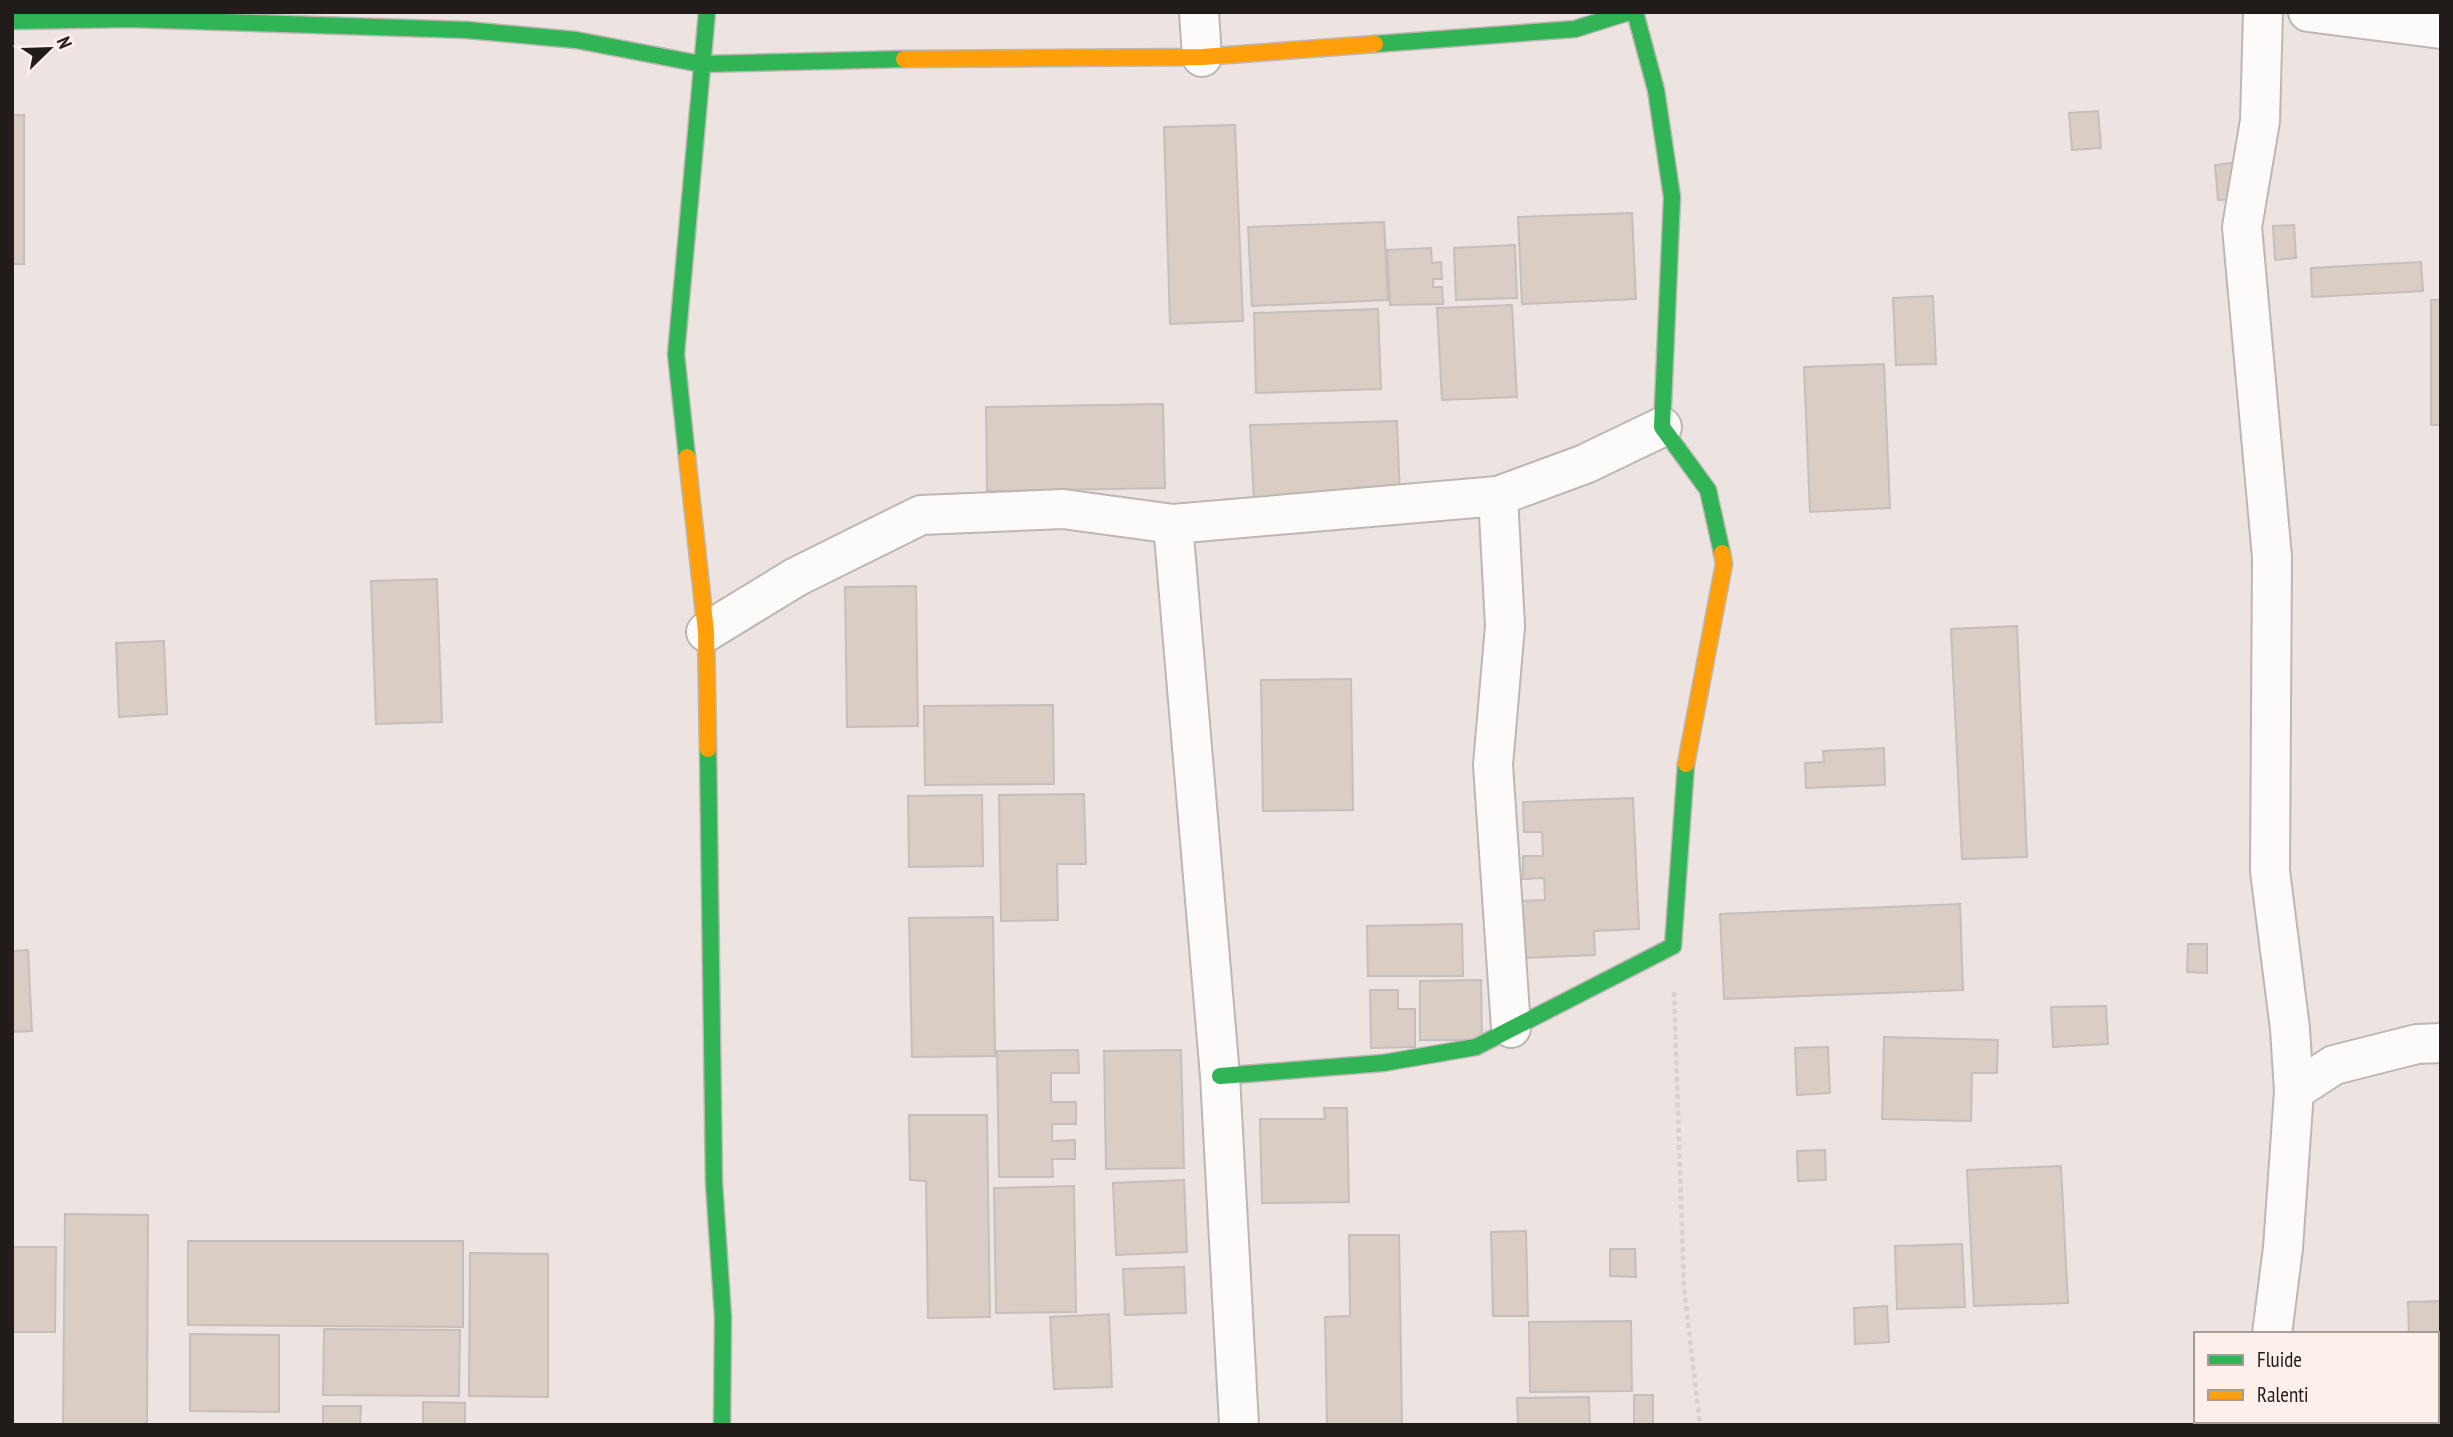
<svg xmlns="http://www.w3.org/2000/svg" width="2453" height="1437" font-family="'PT Sans Narrow',sans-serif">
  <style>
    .building { fill: #dacec4; stroke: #c4bfbb; stroke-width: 2 }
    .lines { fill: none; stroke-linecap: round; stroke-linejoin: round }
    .street-casing { stroke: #bdb6b3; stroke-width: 42 }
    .fast-casing { stroke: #bdb6b3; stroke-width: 19 }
    .slow-casing { stroke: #bdb6b3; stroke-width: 19 }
    .path { stroke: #d5d3d2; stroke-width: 4.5; stroke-dasharray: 5 3.5; stroke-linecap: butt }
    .street { stroke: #fcfbfa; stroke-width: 38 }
    .fast { stroke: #30b455; stroke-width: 16 }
    .slow { stroke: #ff9f0a; stroke-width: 16 }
  </style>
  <rect width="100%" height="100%" fill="#ede4e1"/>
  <g class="building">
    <path d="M 2098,111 L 2101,148 L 2072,150 L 2069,113 Z"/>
    <rect x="12" y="115" width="12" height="149"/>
    <path d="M 1235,125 L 1243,321 L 1170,324 L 1164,127 Z"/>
    <path d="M 2239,162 L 2241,199 L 2218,200 L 2215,165 Z"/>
    <path d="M 1632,213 L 1636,299 L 1522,304 L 1518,217 Z"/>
    <path d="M 1384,222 L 1388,300 L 1252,306 L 1248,227 Z"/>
    <path d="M 2294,225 L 2296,258 L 2275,260 L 2273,226 Z"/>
    <path d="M 1515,245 L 1517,298 L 1456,300 L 1454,248 Z"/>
    <path d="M 1431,248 L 1432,263 L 1441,262 L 1442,279 L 1433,279 L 1433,287 L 1442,287 L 1443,304 L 1390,305 L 1387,250 Z"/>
    <path d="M 2421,262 L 2423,291 L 2312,297 L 2311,268 Z"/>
    <path d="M 1933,296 L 1936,364 L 1896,365 L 1893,298 Z"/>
    <rect x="2431" y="300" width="10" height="125"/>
    <path d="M 1512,305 L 1517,397 L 1442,400 L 1437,308 Z"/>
    <path d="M 1378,309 L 1381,389 L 1256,393 L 1254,313 Z"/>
    <path d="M 1884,364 L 1890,508 L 1810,512 L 1804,367 Z"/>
    <path d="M 1163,404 L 1165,488 L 987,491 L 986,407 Z"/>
    <path d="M 1397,421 L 1400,498 L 1254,502 L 1250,425 Z"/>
    <path d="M 437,579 L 442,722 L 376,724 L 371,581 Z"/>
    <path d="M 916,586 L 918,726 L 847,727 L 845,587 Z"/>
    <path d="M 2017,626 L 2027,857 L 1962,859 L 1951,629 Z"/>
    <path d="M 164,641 L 167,714 L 119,717 L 116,643 Z"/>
    <path d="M 1351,679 L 1353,810 L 1263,811 L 1261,680 Z"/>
    <path d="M 1053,705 L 1054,784 L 925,785 L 924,706 Z"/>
    <path d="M 1884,748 L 1885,785 L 1806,788 L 1805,763 L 1824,762 L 1823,751 Z"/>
    <path d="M 1084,794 L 1086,864 L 1057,864 L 1058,920 L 1001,921 L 999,795 Z"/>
    <path d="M 982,795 L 983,866 L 909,867 L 908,796 Z"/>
    <path d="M 1633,798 L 1639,929 L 1594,931 L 1595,955 L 1523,958 L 1520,901 L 1545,900 L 1544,878 L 1523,879 L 1523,856 L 1543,856 L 1542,832 L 1524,832 L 1523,802 Z"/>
    <path d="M 1960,904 L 1963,990 L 1724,999 L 1720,914 Z"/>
    <path d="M 993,917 L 995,1056 L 912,1057 L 909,918 Z"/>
    <path d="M 1462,924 L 1463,976 L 1368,976 L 1367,926 Z"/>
    <path d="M 2188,944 L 2207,944 L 2207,973 L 2187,972 Z"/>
    <path d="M 28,950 L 32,1031 L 12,1032 L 12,951 Z"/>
    <path d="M 1481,980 L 1482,1040 L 1420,1040 L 1420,981 Z"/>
    <path d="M 1370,990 L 1398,990 L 1398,1009 L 1415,1009 L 1415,1047 L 1371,1048 Z"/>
    <path d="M 2106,1006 L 2108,1044 L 2053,1047 L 2051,1007 Z"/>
    <path d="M 1884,1037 L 1998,1040 L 1997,1073 L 1972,1073 L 1971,1121 L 1882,1119 Z"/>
    <path d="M 1828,1047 L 1830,1093 L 1797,1095 L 1795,1048 Z"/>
    <path d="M 1078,1050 L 1079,1073 L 1051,1073 L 1051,1102 L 1076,1102 L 1076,1124 L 1052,1124 L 1052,1141 L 1075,1140 L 1075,1159 L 1052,1159 L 1053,1177 L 999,1177 L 997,1051 Z"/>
    <path d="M 1181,1050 L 1184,1168 L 1106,1169 L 1104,1051 Z"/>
    <path d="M 1324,1108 L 1347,1108 L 1349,1202 L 1262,1203 L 1260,1119 L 1325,1119 Z"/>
    <path d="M 909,1115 L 987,1115 L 990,1317 L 928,1318 L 926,1181 L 910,1180 Z"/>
    <path d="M 1825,1150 L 1826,1180 L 1798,1181 L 1797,1151 Z"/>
    <path d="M 2061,1166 L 2068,1303 L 1974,1306 L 1967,1170 Z"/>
    <path d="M 1184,1180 L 1187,1252 L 1116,1255 L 1113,1183 Z"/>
    <path d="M 1074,1186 L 1076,1312 L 996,1313 L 994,1188 Z"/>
    <path d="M 65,1214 L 148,1215 L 147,1425 L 63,1425 Z"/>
    <path d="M 1526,1231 L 1528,1316 L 1493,1316 L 1491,1232 Z"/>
    <path d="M 1349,1235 L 1399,1235 L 1402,1425 L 1327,1425 L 1325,1317 L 1350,1316 Z"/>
    <path d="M 188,1241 L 463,1241 L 463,1327 L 188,1325 Z"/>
    <path d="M 1962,1244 L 1965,1307 L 1897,1309 L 1895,1246 Z"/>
    <path d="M 12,1247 L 56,1247 L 55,1332 L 12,1332 Z"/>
    <path d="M 1610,1249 L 1635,1249 L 1636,1277 L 1610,1276 Z"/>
    <path d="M 470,1253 L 548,1254 L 548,1397 L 469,1396 Z"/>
    <path d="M 1184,1267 L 1186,1313 L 1125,1315 L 1123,1269 Z"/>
    <path d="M 2441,1301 L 2441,1355 L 2437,1355 L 2437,1334 L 2409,1334 L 2408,1302 Z"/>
    <path d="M 1887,1306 L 1889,1342 L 1855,1344 L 1854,1308 Z"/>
    <path d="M 1109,1314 L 1112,1387 L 1054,1389 L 1050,1317 Z"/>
    <path d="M 1631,1321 L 1632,1391 L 1530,1392 L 1529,1322 Z"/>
    <path d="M 324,1329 L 460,1330 L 459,1396 L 323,1395 Z"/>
    <path d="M 190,1334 L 279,1335 L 279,1412 L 190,1411 Z"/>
    <rect x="1634" y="1395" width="19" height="30"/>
    <path d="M 1589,1397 L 1590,1425 L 1518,1425 L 1517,1398 Z"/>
    <path d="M 423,1402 L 465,1403 L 465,1425 L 423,1425 Z"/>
    <path d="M 323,1406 L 361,1406 L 360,1425 L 323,1425 Z"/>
  </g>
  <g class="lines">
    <g class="street-casing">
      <g id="street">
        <path d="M 1199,12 L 1202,57"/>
        <path d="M 2263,12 L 2260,121 L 2242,227 L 2272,557 L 2270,871 L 2290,1029 L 2294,1091 L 2283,1248 L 2272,1334"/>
        <path d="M 2308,12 L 2441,29"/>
        <path d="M 1498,496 L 1505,626 L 1493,765 L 1511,1028"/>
        <path d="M 1173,524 L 1220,1076 L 1239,1425"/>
        <path d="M 706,632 L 796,577 L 921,515 L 1063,509 L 1173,524 L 1498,496 L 1585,464 L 1662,427"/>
        <path d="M 2294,1091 L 2334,1065 L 2417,1044 L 2441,1043"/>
        <path d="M 2261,1425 L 2261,1421"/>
      </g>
    </g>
    <g class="fast-casing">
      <g id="fast">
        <path d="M 1635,12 L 1656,90 L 1672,197 L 1662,427 L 1708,490 L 1722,553"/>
        <path d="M 12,21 L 130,19 L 467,30 L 576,40 L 701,64 L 904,59"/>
        <path d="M 1375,44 L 1575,29 L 1629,12"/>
        <path d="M 687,457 L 676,354 L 707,12"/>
        <path d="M 708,749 L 714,1183 L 723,1317 L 722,1425"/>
        <path d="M 1220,1076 L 1383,1063 L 1476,1047 L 1673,946 L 1686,764"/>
      </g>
    </g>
    <g class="slow-casing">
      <g id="slow">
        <path d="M 904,59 L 1202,57 L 1375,44"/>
        <path d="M 687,457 L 706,632 L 708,749"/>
        <path d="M 1686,764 L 1724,564 L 1722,553"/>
      </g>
    </g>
    <path class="path" d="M 1674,992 L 1684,1288 L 1700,1425"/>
    <use href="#street" class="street"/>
    <use href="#fast" class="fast"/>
    <use href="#slow" class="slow"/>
  </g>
  <rect width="2453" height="1437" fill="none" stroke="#211c19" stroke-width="28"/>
  <rect x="2194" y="1332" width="245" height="91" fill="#fdf0eb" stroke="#a59b97" stroke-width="2"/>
  <rect x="2208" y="1355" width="35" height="10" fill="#30b455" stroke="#a59b97" stroke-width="2"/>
  <text x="2257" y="1367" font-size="21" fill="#211c19">Fluide</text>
  <rect x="2208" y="1390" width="35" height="10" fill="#ff9f0a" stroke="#a59b97" stroke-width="2"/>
  <text x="2257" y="1402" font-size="21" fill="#211c19">Ralenti</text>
  <g transform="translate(49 49) rotate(67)" stroke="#fdf0eb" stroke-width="5" paint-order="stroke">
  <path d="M0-5L12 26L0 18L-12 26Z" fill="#211c19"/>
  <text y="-10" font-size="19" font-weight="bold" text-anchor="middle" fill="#211c19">N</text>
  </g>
</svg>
